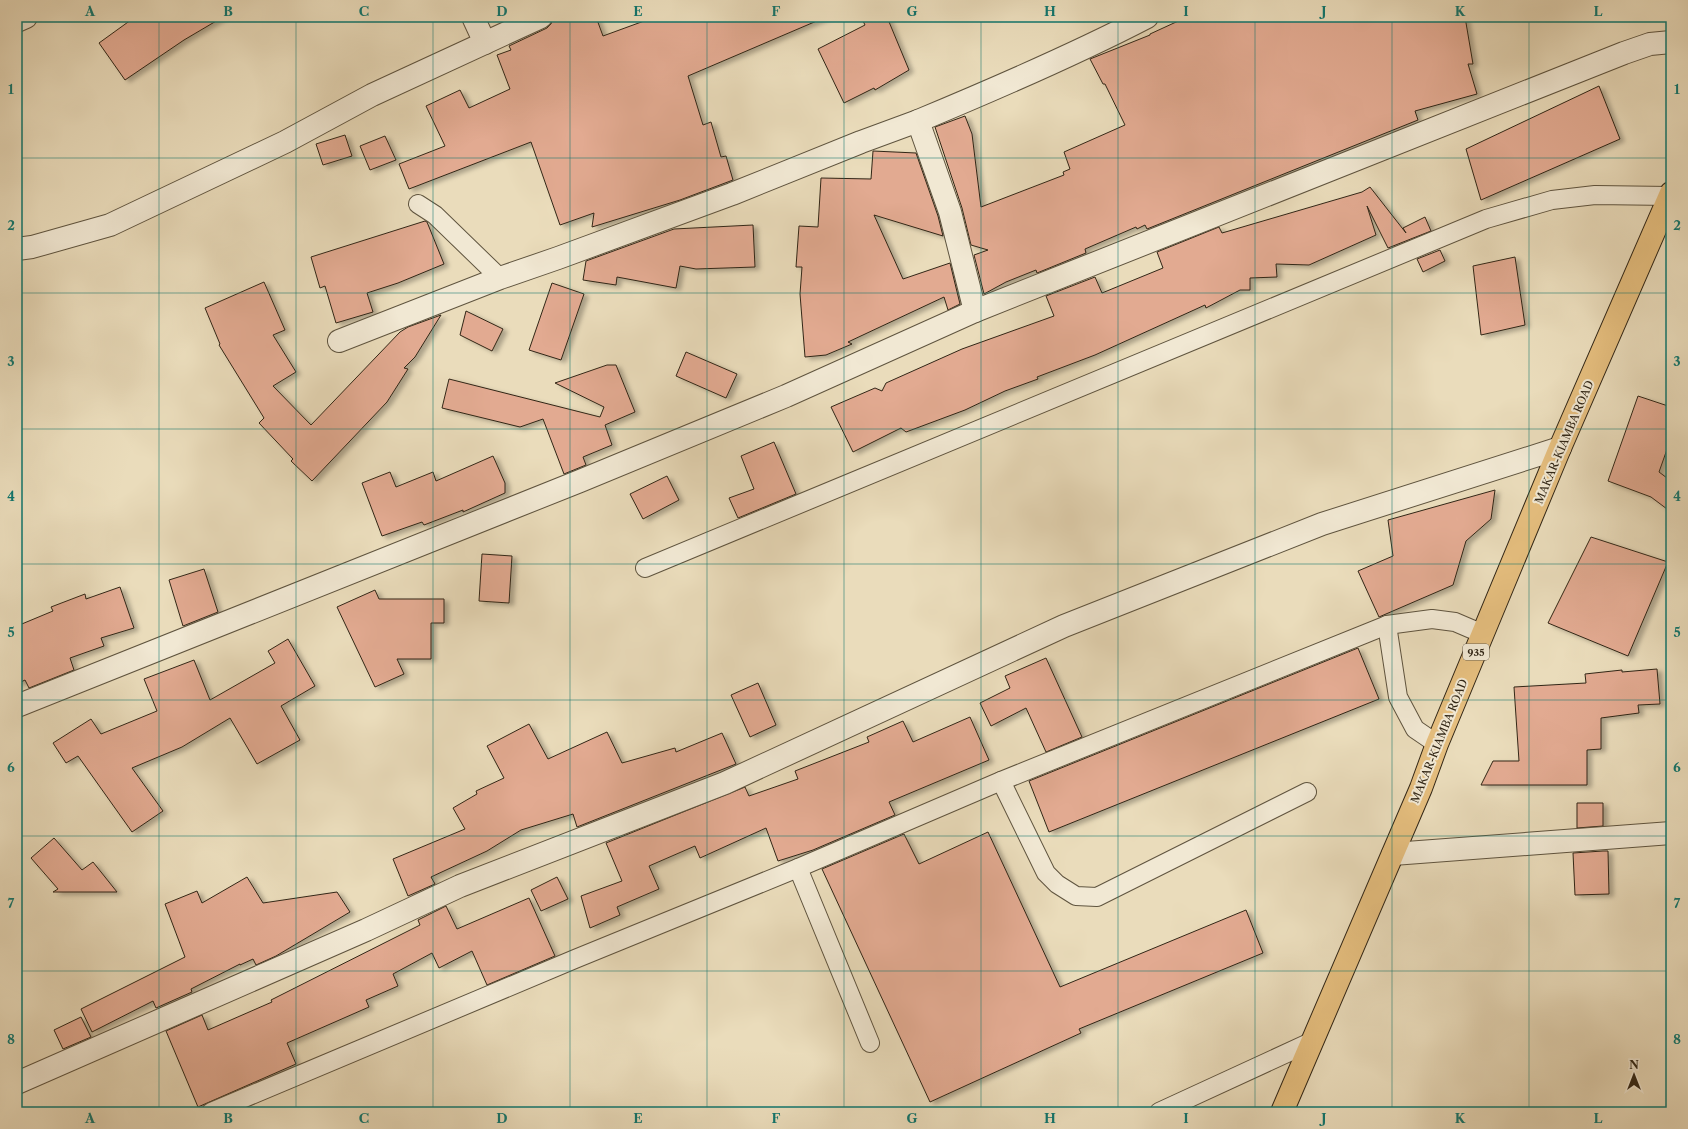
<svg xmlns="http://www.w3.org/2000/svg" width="1688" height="1129" font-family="'Libre Caslon Text',serif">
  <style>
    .building { fill: #e2aa91; stroke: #312616; filter: url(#shadow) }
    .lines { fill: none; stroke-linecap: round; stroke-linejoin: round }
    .lane-casing { stroke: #5f543f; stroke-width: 20 }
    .street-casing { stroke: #5f543f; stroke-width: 24 }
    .primary-casing { stroke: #312616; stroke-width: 24 }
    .lane { stroke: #f1e8d3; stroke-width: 18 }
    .street { stroke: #f1e8d3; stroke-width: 22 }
    .primary { stroke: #e5be7e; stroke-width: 22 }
    .grid { fill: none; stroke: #0f766e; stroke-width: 1; stroke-opacity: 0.55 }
    .labels { text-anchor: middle; stroke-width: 4; stroke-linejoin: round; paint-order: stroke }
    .shield { fill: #f1e8d3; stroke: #6b604f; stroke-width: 1 }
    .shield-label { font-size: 10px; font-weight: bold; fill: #312616 }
    .street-label { font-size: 11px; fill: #312616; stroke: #f1e8d3 }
    .neatline { fill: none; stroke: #0f766e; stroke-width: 1.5 }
    .grid-label { font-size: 13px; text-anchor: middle; font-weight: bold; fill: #0f766e }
  </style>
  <defs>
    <filter id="shadow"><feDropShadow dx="4.5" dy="2.5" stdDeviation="2" flood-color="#0004"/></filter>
  </defs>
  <rect width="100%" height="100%" fill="#eadcbb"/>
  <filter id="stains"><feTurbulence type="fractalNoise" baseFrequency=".005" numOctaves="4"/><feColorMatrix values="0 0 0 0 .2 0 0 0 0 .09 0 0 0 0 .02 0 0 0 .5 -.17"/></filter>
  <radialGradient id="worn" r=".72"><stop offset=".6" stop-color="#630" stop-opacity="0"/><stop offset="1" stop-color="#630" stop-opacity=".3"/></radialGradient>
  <g class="building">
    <path d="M 135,17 L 223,17 L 184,40 L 125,80 L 99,43 Z"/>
    <path d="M 553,17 L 596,17 L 603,36 L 655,17 L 826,17 L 688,76 L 703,125 L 711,122 L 721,157 L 726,156 L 733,180 L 680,200 L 592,227 L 594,213 L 560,225 L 531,142 L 409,189 L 399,164 L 445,146 L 426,106 L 460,90 L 469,108 L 510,89 L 497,55 L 511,50 L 509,46 L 547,28 L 551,24 Z"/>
    <path d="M 861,17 L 887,17 L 909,70 L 875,90 L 874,88 L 844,103 L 818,49 L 865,25 Z"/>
    <path d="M 1187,17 L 1465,17 L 1473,64 L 1468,64 L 1477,94 L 1415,111 L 1418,120 L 1147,229 L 1145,225 L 1137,229 L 1136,227 L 1085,249 L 1086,253 L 1037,273 L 1036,270 L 1006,282 L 984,294 L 974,255 L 988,250 L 971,245 L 962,208 L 935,127 L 965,116 L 972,134 L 981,207 L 1064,175 L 1063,172 L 1070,169 L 1064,152 L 1125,125 L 1105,84 L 1103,84 L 1090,59 L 1150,35 L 1150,34 Z"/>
    <path d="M 1599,86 L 1620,139 L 1481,200 L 1466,149 Z"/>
    <path d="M 345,135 L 352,156 L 323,165 L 316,144 Z"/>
    <path d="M 385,136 L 396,160 L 370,170 L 360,146 Z"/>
    <path d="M 873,151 L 916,153 L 938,216 L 943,236 L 874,215 L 903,279 L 950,263 L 960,304 L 948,310 L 944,297 L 848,342 L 852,344 L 826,355 L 805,357 L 800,294 L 802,267 L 796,267 L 799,226 L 818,227 L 821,178 L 871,179 Z"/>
    <path d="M 1370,187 L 1406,233 L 1403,228 L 1425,217 L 1431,231 L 1388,248 L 1367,206 L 1376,235 L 1309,265 L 1276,264 L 1277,277 L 1250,278 L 1250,290 L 1240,290 L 1206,308 L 1205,305 L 1095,355 L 1037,377 L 1038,379 L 1005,391 L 965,410 L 906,432 L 901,428 L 853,452 L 831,407 L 875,388 L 882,391 L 886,383 L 962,349 L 1054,316 L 1046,296 L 1095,277 L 1102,293 L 1163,268 L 1157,252 L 1219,227 L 1222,233 L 1362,192 Z"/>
    <path d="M 425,221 L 427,222 L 444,264 L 398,283 L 367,293 L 373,312 L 336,323 L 325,286 L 320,288 L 311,257 Z"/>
    <path d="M 753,225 L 755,267 L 696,269 L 680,266 L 676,288 L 617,277 L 616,285 L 583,280 L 586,261 L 674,229 Z"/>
    <path d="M 1440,250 L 1445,261 L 1423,272 L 1417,259 Z"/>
    <path d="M 1515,257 L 1525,325 L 1481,335 L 1473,266 Z"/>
    <path d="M 264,282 L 285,330 L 273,335 L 296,372 L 273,386 L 311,425 L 400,332 L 408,327 L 441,315 L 415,357 L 404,368 L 408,369 L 387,402 L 312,481 L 291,461 L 293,459 L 259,423 L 264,418 L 219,345 L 220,344 L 205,308 Z"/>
    <path d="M 552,283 L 584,294 L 561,360 L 529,350 Z"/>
    <path d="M 466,311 L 503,329 L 492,351 L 460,335 Z"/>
    <path d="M 686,352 L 737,374 L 726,398 L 676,376 Z"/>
    <path d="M 607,365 L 616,365 L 635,412 L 605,425 L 612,445 L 583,457 L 586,465 L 564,474 L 543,419 L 520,427 L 442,408 L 449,379 L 600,417 L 604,407 L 555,383 Z"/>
    <path d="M 1638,396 L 1671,407 L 1671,438 L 1659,472 L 1671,481 L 1671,512 L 1651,497 L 1608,481 Z"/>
    <path d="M 774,442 L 796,494 L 738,518 L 729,498 L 754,489 L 741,456 Z"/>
    <path d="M 493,456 L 505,483 L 505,493 L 463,512 L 463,510 L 424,525 L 422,522 L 382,536 L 362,483 L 390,472 L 396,487 L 433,472 L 436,481 Z"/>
    <path d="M 667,476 L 679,500 L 643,519 L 630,494 Z"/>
    <path d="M 1495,490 L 1491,519 L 1466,541 L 1453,585 L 1379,617 L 1358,571 L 1393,556 L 1388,520 Z"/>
    <path d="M 1591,537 L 1668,562 L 1628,656 L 1548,623 Z"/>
    <path d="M 482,554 L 512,556 L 509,603 L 479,601 Z"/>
    <path d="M 204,569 L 218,612 L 183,626 L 169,580 Z"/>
    <path d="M 120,587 L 134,628 L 101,638 L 104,646 L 70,658 L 74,670 L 29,688 L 25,680 L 17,684 L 17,626 L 53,611 L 51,607 L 85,594 L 86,599 Z"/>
    <path d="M 375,590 L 379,599 L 444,599 L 444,623 L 431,623 L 431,659 L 397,659 L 404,674 L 375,687 L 337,607 Z"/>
    <path d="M 288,639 L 315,686 L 281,706 L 300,740 L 257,764 L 230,718 L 182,747 L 132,768 L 163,811 L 132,832 L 78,756 L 66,763 L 53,743 L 91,719 L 101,734 L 157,711 L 144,679 L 194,660 L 210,700 L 275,663 L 268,651 Z"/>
    <path d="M 1358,648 L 1379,699 L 1049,832 L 1029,781 Z"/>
    <path d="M 1046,658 L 1082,737 L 1046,752 L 1026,708 L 991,726 L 980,703 L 1010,688 L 1005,676 Z"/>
    <path d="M 1657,669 L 1660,704 L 1638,705 L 1639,713 L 1601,718 L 1601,749 L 1587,750 L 1587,785 L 1481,785 L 1493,761 L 1519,761 L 1514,687 L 1586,683 L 1585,674 L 1622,670 L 1622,672 Z"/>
    <path d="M 758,683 L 776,725 L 750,737 L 731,695 Z"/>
    <path d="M 970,717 L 989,760 L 889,802 L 895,815 L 813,850 L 778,861 L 766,828 L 700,858 L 695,846 L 649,866 L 659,889 L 617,907 L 620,915 L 590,928 L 581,896 L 622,881 L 606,843 L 745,787 L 749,796 L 798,779 L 795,771 L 869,742 L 867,737 L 903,721 L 913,742 Z"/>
    <path d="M 529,724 L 548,759 L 607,732 L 622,763 L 675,748 L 676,752 L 722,733 L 736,764 L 577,827 L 573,814 L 521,830 L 487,851 L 431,877 L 435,884 L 408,896 L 393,859 L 465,829 L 453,808 L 477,794 L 476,791 L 504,778 L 487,746 Z"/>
    <path d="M 1577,803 L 1603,803 L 1603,826 L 1577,828 Z"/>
    <path d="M 988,832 L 1060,987 L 1246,910 L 1263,953 L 1079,1029 L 1081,1033 L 930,1102 L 822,869 L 904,834 L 919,864 Z"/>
    <path d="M 54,838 L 82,870 L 93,862 L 117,892 L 53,892 L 58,889 L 31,858 Z"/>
    <path d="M 1603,851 L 1608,851 L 1609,894 L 1575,895 L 1573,853 Z"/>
    <path d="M 247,877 L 263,903 L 337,892 L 350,912 L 276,956 L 256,965 L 253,959 L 240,965 L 240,964 L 191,989 L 192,992 L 156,1008 L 153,1001 L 92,1032 L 81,1009 L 185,957 L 165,904 L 197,891 L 202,903 Z"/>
    <path d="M 557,877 L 568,899 L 541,911 L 531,890 Z"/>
    <path d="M 529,898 L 555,956 L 487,985 L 472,951 L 439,968 L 432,953 L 393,974 L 398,986 L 366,1000 L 369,1007 L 287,1043 L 296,1064 L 198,1107 L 166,1031 L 202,1015 L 208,1030 L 272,1002 L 271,1000 L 420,925 L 418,920 L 446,906 L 457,929 Z"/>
    <path d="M 81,1017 L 91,1037 L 63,1049 L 54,1030 Z"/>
  </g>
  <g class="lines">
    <g class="lane-casing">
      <g id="lane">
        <path d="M 418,204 L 435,215 L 500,278"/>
        <path d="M 645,568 L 1486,219 L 1552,200 L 1595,195 L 1670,196"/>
        <path d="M 1387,625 L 1398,697 L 1415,729 L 1437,744"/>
        <path d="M 1001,781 L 1046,873 L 1057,884 L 1076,896 L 1097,897 L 1307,792"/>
        <path d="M 798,868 L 870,1043"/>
        <path d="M 211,1112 L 575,959 L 798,868 L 1001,781 L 1387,625 L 1432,619 L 1455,622 L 1483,634"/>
        <path d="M 1159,1112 L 1313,1041"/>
      </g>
    </g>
    <g class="street-casing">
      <g id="street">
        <path d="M 473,17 L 485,43"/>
        <path d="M 17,21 L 26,17"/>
        <path d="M 918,121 C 995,89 1072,56 1147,17"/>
        <path d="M 17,249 L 32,247 L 110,225 L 285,142 L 372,95 L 541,17"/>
        <path d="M 339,341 L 500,278 L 558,258 L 732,194 L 861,142 L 918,121 L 950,212 L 975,311"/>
        <path d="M 17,706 L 580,481 L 786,396 L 975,311 L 1624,53 L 1650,44 L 1671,42"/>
        <path d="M 1393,854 L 1671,833"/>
        <path d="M 17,1083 L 366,930 L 460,886 L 725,783 L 1064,626 L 1322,524 L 1560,448"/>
      </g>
    </g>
    <g class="primary-casing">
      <path id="primary" d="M 1282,1112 L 1421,788 L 1437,744 L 1560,448 L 1671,193"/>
    </g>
    <use href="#lane" class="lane"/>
    <use href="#street" class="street"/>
    <use href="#primary" class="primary"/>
  </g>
  <path class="grid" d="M 159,17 L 159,1112M 296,17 L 296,1112M 433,17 L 433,1112M 570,17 L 570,1112M 707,17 L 707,1112M 844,17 L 844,1112M 981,17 L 981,1112M 1118,17 L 1118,1112M 1255,17 L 1255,1112M 1392,17 L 1392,1112M 1529,17 L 1529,1112M 17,158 L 1671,158M 17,293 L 1671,293M 17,429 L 1671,429M 17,564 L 1671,564M 17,700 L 1671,700M 17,836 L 1671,836M 17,971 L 1671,971"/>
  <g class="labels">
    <rect class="shield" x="1463" y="644" width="26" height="16" rx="3"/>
    <g class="shield-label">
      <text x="1476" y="656">935</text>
    </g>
    <g class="street-label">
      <text transform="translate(1564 442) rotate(-67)" y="4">MAKAR-KIAMBA ROAD</text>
      <text transform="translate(1439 741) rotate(-68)" y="4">MAKAR-KIAMBA ROAD</text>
    </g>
  </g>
  <rect width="1688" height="1129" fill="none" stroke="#eadcbb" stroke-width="44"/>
  <g transform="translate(1634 1075)" stroke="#f1e8d3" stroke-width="3" paint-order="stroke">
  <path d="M0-3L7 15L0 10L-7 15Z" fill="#312616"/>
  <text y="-6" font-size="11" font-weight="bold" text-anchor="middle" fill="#312616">N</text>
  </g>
  <rect x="22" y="22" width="1644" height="1085" class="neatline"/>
  <g class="grid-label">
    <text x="90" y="16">A</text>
    <text x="228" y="16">B</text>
    <text x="364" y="16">C</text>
    <text x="502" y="16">D</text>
    <text x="638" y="16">E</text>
    <text x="776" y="16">F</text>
    <text x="912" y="16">G</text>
    <text x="1050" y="16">H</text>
    <text x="1186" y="16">I</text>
    <text x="1324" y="16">J</text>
    <text x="1460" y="16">K</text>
    <text x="1598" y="16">L</text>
    <text x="11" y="94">1</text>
    <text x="1677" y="94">1</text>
    <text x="11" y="230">2</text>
    <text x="1677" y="230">2</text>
    <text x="11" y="366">3</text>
    <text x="1677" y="366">3</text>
    <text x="11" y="501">4</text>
    <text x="1677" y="501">4</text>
    <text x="11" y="637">5</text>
    <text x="1677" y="637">5</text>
    <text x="11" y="772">6</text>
    <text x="1677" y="772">6</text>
    <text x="11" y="908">7</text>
    <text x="1677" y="908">7</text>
    <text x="11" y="1044">8</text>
    <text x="1677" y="1044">8</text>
    <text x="90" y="1123">A</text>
    <text x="228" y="1123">B</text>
    <text x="364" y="1123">C</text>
    <text x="502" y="1123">D</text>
    <text x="638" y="1123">E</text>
    <text x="776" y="1123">F</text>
    <text x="912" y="1123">G</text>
    <text x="1050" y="1123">H</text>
    <text x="1186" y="1123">I</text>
    <text x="1324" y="1123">J</text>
    <text x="1460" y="1123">K</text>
    <text x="1598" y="1123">L</text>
  </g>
  <rect width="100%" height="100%" filter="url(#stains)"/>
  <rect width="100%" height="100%" fill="url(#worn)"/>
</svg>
